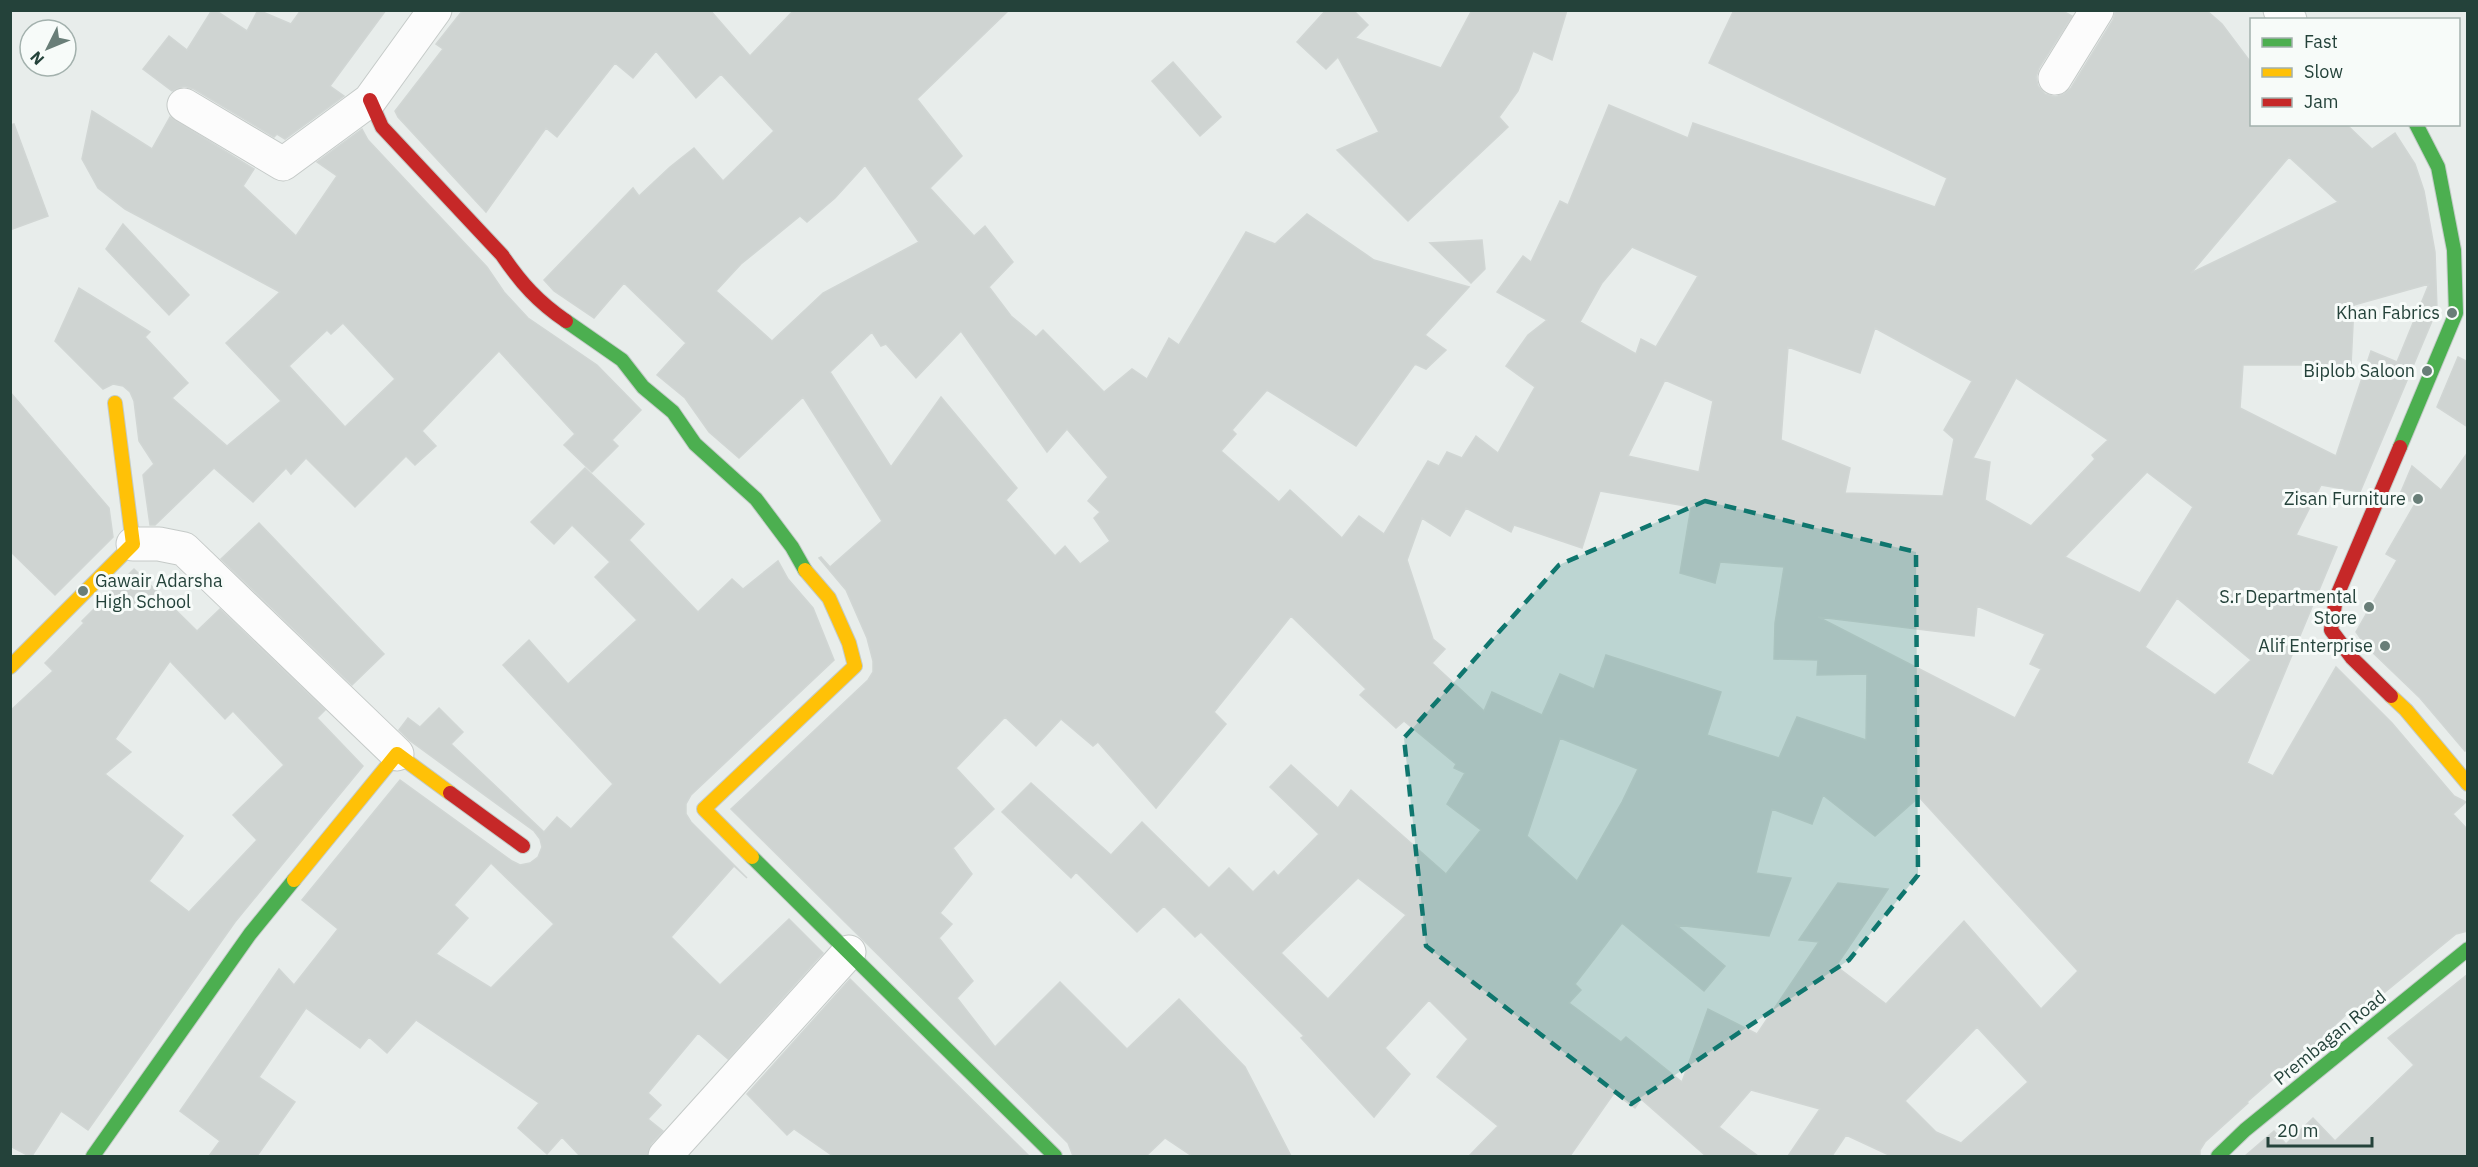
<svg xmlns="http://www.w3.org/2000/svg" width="2478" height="1167" font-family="'IBM Plex Sans',sans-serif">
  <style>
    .building { fill: #cfd4d2; stroke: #d1d6d4; stroke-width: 1.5; fill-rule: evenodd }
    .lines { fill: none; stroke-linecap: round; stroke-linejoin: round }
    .street-casing { stroke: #c5cac8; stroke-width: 35 }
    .fast-casing { stroke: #c3cbc8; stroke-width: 16 }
    .slow-casing { stroke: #c3cbc8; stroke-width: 16 }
    .jam-casing { stroke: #c3cbc8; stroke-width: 16 }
    .street { stroke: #fcfcfc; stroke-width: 33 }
    .fast { stroke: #4caf50; stroke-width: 14 }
    .slow { stroke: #ffc107; stroke-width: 14 }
    .jam { stroke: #c62828; stroke-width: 14 }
    .marked { fill: #0f766e; fill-opacity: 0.2; stroke: #0f766e; stroke-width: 4.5; stroke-dasharray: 12 8; stroke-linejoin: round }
    .poi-dot { fill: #697e78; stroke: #f7fbf9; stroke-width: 2 }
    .labels { text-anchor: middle; stroke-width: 6; stroke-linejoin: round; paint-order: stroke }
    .poi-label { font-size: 18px; fill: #24423a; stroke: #f7fbf9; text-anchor: end }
    .street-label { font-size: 18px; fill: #24423a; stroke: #f7fbf9 }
  </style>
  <rect width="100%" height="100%" fill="#e8edeb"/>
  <g class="building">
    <path d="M 212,10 L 215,10 L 247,31 L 258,10 L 291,24 L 301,10 L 386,10 L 330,86 L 344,96 L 285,139 L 277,134 L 274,137 L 194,89 L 184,86 L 172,91 L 143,69 L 169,36 L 187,50 Z"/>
    <path d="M 463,10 L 710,10 L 750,56 L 794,10 L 1009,10 L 917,99 L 962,156 L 930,188 L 974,236 L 985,226 L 1013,262 L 989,287 L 1011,316 L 1036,337 L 1043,330 L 1104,392 L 1132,369 L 1147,379 L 1169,338 L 1179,345 L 1246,232 L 1275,244 L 1307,214 L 1374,260 L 1469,287 L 1425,335 L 1446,350 L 1426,369 L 1415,364 L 1356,446 L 1267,390 L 1232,430 L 1236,434 L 1221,451 L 1279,502 L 1290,490 L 1342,538 L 1359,516 L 1384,534 L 1428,461 L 1439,466 L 1447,452 L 1462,458 L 1476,436 L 1498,453 L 1535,387 L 1506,366 L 1528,335 L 1547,320 L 1497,292 L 1523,256 L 1531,262 L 1560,201 L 1568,205 L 1609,105 L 1688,138 L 1693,123 L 1935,207 L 1947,178 L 1709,63 L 1734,10 L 2061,10 L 2072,16 L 2039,68 L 2036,77 L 2038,86 L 2045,94 L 2055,97 L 2064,94 L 2071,88 L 2113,20 L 2116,10 L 2206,10 L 2222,24 L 2252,64 L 2252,124 L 2346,124 L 2372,149 L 2395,133 L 2415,164 L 2424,191 L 2435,252 L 2437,309 L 2360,492 L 2321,485 L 2296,535 L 2337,547 L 2247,763 L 2273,776 L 2336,667 L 2392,723 L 2454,796 L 2466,802 L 2453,814 L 2468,830 L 2468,931 L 2456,934 L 2357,1015 L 2352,1009 L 2289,1068 L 2288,1066 L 2247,1102 L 2248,1103 L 2205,1142 L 2200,1150 L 2200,1156 L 1891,1156 L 1846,1135 L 1832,1156 L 1788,1156 L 1820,1109 L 1751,1090 L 1719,1127 L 1758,1156 L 1706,1156 L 1641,1099 L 1635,1108 L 1614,1093 L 1570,1156 L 1469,1156 L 1498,1126 L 1437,1077 L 1468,1039 L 1429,1000 L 1385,1048 L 1410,1074 L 1374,1117 L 1301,1038 L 1304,1036 L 1201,932 L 1195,937 L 1164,906 L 1137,932 L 1076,872 L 1071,878 L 1002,812 L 1031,783 L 1111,855 L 1142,822 L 1209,888 L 1229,868 L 1253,892 L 1274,871 L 1278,876 L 1319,834 L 1270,787 L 1291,765 L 1338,808 L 1351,790 L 1446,874 L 1481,830 L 1447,804 L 1465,773 L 1454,768 L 1456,764 L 1404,721 L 1396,728 L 1360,695 L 1366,689 L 1291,616 L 1214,712 L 1226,724 L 1156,808 L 1098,742 L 1093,746 L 1061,719 L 1036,746 L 1005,717 L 956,768 L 994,809 L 953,848 L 972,874 L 940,913 L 952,924 L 939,938 L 973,981 L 957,998 L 995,1047 L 1060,982 L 1127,1049 L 1179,999 L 1245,1067 L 1291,1156 L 1192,1156 L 1165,1138 L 1146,1156 L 1073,1156 L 1068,1143 L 731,809 L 868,680 L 873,672 L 873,661 L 867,638 L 846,590 L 819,558 L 821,557 L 830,567 L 882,521 L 803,397 L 739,458 L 709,432 L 685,398 L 657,375 L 686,343 L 624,283 L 594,318 L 554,291 L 544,280 L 633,188 L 639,196 L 670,167 L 694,148 L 723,181 L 774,131 L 721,74 L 696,98 L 656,51 L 633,78 L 615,63 L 557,137 L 546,128 L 486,212 L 398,117 L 395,111 L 443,49 L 436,44 ZM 2289,157 L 2338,202 L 2191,273 ZM 865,165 L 919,242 L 823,293 L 772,341 L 716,291 L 741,264 L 800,216 L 807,222 L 835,198 ZM 1632,247 L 1698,276 L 1656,347 L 1641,339 L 1636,354 L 1580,322 L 1602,283 ZM 2429,284 L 2397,362 L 2371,351 L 2336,456 L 2240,408 L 2243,365 L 2351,365 L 2354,305 ZM 1875,328 L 1972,381 L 1944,430 L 1954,439 L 1943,496 L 1845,493 L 1850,468 L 1781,440 L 1788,347 L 1860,373 ZM 961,331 L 1047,452 L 1067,429 L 1108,477 L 1088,501 L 1100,512 L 1094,518 L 1110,541 L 1080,564 L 1065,546 L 1055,556 L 1006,500 L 1017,488 L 941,397 L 891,467 L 830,372 L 872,332 L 881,346 L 886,344 L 916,378 ZM 2016,378 L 2108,440 L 2092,455 L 2095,459 L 2031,526 L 1985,500 L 1990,462 L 1973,458 ZM 1665,380 L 1713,401 L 1699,472 L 1628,456 ZM 2147,472 L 2193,507 L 2140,593 L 2065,557 ZM 1600,491 L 1691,507 L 1680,573 L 1715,583 L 1720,562 L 1784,567 L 1775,623 L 1774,659 L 1818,660 L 1817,675 L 1867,674 L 1866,740 L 1797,717 L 1779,758 L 1707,735 L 1721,692 L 1606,655 L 1594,689 L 1560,674 L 1542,715 L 1492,692 L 1484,711 L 1432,663 L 1445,649 L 1433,639 L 1407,560 L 1422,518 L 1450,536 L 1466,508 L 1511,532 L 1514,525 L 1582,548 ZM 2177,598 L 2251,660 L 2215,695 L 2145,647 ZM 1977,606 L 2045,634 L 2030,664 L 2041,669 L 2015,718 L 1818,617 L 1974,636 ZM 1560,738 L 1638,769 L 1622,802 L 1577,881 L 1527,836 ZM 1823,795 L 1875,836 L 1919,797 L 2078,971 L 2041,1009 L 1964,921 L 1886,1004 L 1836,966 L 1888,889 L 1838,883 L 1799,940 L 1819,942 L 1757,1034 L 1708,1009 L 1682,1082 L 1626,1037 L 1621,1042 L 1569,1003 L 1581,990 L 1575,984 L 1622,923 L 1704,991 L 1725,966 L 1676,925 L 1769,936 L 1791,878 L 1756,873 L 1772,809 L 1812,824 ZM 1358,878 L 1406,915 L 1328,999 L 1281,953 ZM 1977,1027 L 2028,1082 L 1961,1143 L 1936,1132 L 1905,1101 Z"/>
    <path d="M 1326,10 L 1353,10 L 1368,25 L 1355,38 L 1441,68 L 1472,10 L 1567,10 L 1552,60 L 1533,51 L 1518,91 L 1499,117 L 1508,127 L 1408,221 L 1337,150 L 1379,132 L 1338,57 L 1326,69 L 1297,42 Z"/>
    <path d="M 1173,62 L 1221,117 L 1200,136 L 1152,81 Z"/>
    <path d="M 92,111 L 152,149 L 170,117 L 254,169 L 243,186 L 296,236 L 337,176 L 317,162 L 362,129 L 368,140 L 487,267 L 504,292 L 528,318 L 597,365 L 641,410 L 612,440 L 618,446 L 592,472 L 564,445 L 575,434 L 499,351 L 422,431 L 436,446 L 415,465 L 406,456 L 355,507 L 306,458 L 291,474 L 286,468 L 253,502 L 214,468 L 155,525 L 150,525 L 143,475 L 154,464 L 139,441 L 134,401 L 130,392 L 123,386 L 113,384 L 103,389 L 55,341 L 79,288 L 150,332 L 145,337 L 188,383 L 172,398 L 227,446 L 281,401 L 226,343 L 280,292 L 125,209 L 98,188 L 82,159 ZM 343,323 L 395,379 L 345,427 L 289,366 L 327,330 L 331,334 Z"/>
    <path d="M 14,124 L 48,216 L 10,230 L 10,125 Z"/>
    <path d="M 123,224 L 189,295 L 169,315 L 106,249 Z"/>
    <path d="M 1482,240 L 1485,269 L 1471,283 L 1430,243 Z"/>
    <path d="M 2458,357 L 2468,362 L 2468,427 L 2437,407 Z"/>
    <path d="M 10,392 L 109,508 L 113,537 L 55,595 L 10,551 Z"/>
    <path d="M 2468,452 L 2468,747 L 2465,751 L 2420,698 L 2366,646 L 2356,632 L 2397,560 L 2386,554 L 2416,502 L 2398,499 L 2412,466 L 2441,490 Z"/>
    <path d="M 585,468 L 644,524 L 629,540 L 698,612 L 732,579 L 743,589 L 778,561 L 788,579 L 813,608 L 834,660 L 691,795 L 686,804 L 686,814 L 691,822 L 747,878 L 734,866 L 671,937 L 720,985 L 789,919 L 823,953 L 728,1059 L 698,1033 L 648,1093 L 661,1105 L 648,1119 L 663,1131 L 651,1144 L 647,1156 L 580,1156 L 562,1137 L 547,1154 L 518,1128 L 539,1103 L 416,1020 L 387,1053 L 369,1037 L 360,1048 L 306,1008 L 259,1077 L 295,1102 L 257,1156 L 209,1156 L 220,1141 L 180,1111 L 279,969 L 294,985 L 338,929 L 302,900 L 400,780 L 512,861 L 520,865 L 530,863 L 538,857 L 542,847 L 540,839 L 534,831 L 409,740 L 399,730 L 408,718 L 420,727 L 439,708 L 463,732 L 451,744 L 544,832 L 557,817 L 571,829 L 613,784 L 503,665 L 529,640 L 568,684 L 637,620 L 595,577 L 610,562 L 572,525 L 554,544 L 531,522 ZM 491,863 L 554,924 L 491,988 L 436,954 L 468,918 L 454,905 Z"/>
    <path d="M 259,523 L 384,654 L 352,685 L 221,559 Z"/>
    <path d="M 134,569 L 197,631 L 220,609 L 325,710 L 317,718 L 363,766 L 235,922 L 88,1130 L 61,1111 L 32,1156 L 29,1156 L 10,1146 L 10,711 L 53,671 L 45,663 L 84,623 L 82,621 ZM 170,661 L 225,719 L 233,711 L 284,765 L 233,815 L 257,840 L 189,912 L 149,881 L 183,836 L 105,774 L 131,752 L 115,739 Z"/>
    <path d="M 2468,974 L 2468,1156 L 2245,1156 L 2274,1131 L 2286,1144 L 2313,1118 L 2335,1141 L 2414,1065 L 2388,1038 Z"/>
    <path d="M 850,979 L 1029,1156 L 833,1156 L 794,1129 L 787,1135 L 747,1094 Z"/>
  </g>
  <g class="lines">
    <g class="street-casing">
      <g id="street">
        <path d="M 2280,10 L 2290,20"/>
        <path d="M 2055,78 L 2097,10"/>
        <path d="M 184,105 L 283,164 L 370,100 L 435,10"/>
        <path d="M 133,544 L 159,544 L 184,549 L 397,754"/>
        <path d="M 665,1156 L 849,952"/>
      </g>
    </g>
    <g class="fast-casing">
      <g id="fast">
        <path d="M 566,321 L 622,360 L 643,387 L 673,412 L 695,444 L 756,499 L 792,547 L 805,570"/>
        <path d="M 2400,447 L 2456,313 L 2454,250 L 2438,167 L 2416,124"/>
        <path d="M 752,857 L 1055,1156"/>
        <path d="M 93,1156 L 250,934 L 294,880"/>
        <path d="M 2218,1156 L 2245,1130 L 2468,949"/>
      </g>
    </g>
    <g class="slow-casing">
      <g id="slow">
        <path d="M 10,667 L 133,544 L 115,403"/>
        <path d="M 2391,696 L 2406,710 L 2468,784"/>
        <path d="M 752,857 L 704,809 L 855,666 L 849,643 L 829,598 L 805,570"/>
        <path d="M 294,880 L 397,754 L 450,793"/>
      </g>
    </g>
    <g class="jam-casing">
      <g id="jam">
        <path d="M 370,100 L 382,127 L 502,255 C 521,283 538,302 566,321"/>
        <path d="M 2391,696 L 2352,658 L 2331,630 L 2336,598 L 2400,447"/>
        <path d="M 450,793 L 523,846"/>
      </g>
    </g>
    <use href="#street" class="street"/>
    <use href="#fast" class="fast"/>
    <use href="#slow" class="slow"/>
    <use href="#jam" class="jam"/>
  </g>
  <path class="marked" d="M 1705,501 L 1916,552 L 1918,875 L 1849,960 L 1631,1104 L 1426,946 L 1404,738 L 1559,565 Z"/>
  <g class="poi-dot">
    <circle cx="2452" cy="313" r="6"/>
    <circle cx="2427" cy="371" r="6"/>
    <circle cx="2418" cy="499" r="6"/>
    <circle cx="83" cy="591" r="6"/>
    <circle cx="2369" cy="607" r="6"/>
    <circle cx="2385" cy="646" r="6"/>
  </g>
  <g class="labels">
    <g class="poi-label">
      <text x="2440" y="319">Khan Fabrics</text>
      <text x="2415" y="377">Biplob Saloon</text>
      <text x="2406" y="505">Zisan Furniture</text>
      <text x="95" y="587" text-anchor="start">Gawair Adarsha<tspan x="95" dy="21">High School</tspan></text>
      <text x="2357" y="603">S.r Departmental<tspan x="2357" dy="21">Store</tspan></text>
      <text x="2373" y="652">Alif Enterprise</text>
    </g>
    <g class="street-label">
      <text transform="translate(2330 1038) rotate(-39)" y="6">Prembagan Road</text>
    </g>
  </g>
  <rect width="2478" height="1167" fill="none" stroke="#24423a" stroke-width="24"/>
  <rect x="2250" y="18" width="210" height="108" fill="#f7fbf9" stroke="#a3b1ad" stroke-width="1.5"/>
  <rect x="2262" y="38" width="30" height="9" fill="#4caf50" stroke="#a3b1ad" stroke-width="1.5"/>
  <text x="2304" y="48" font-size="18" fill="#24423a">Fast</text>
  <rect x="2262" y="68" width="30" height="9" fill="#ffc107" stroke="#a3b1ad" stroke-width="1.5"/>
  <text x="2304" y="78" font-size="18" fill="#24423a">Slow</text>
  <rect x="2262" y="98" width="30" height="9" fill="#c62828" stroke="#a3b1ad" stroke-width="1.5"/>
  <text x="2304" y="108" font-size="18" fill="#24423a">Jam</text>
  <g transform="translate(48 48) rotate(227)"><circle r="28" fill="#f7fbf9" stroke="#a3b1ad" stroke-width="1.5"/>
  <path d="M0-4.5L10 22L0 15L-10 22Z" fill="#697e78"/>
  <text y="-9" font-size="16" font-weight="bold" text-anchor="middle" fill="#24423a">N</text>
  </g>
  <path d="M2268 1137v9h104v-9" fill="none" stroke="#24423a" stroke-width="3"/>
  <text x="2277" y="1137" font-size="18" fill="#24423a" stroke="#f7fbf9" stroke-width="4.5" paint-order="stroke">20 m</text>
</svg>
